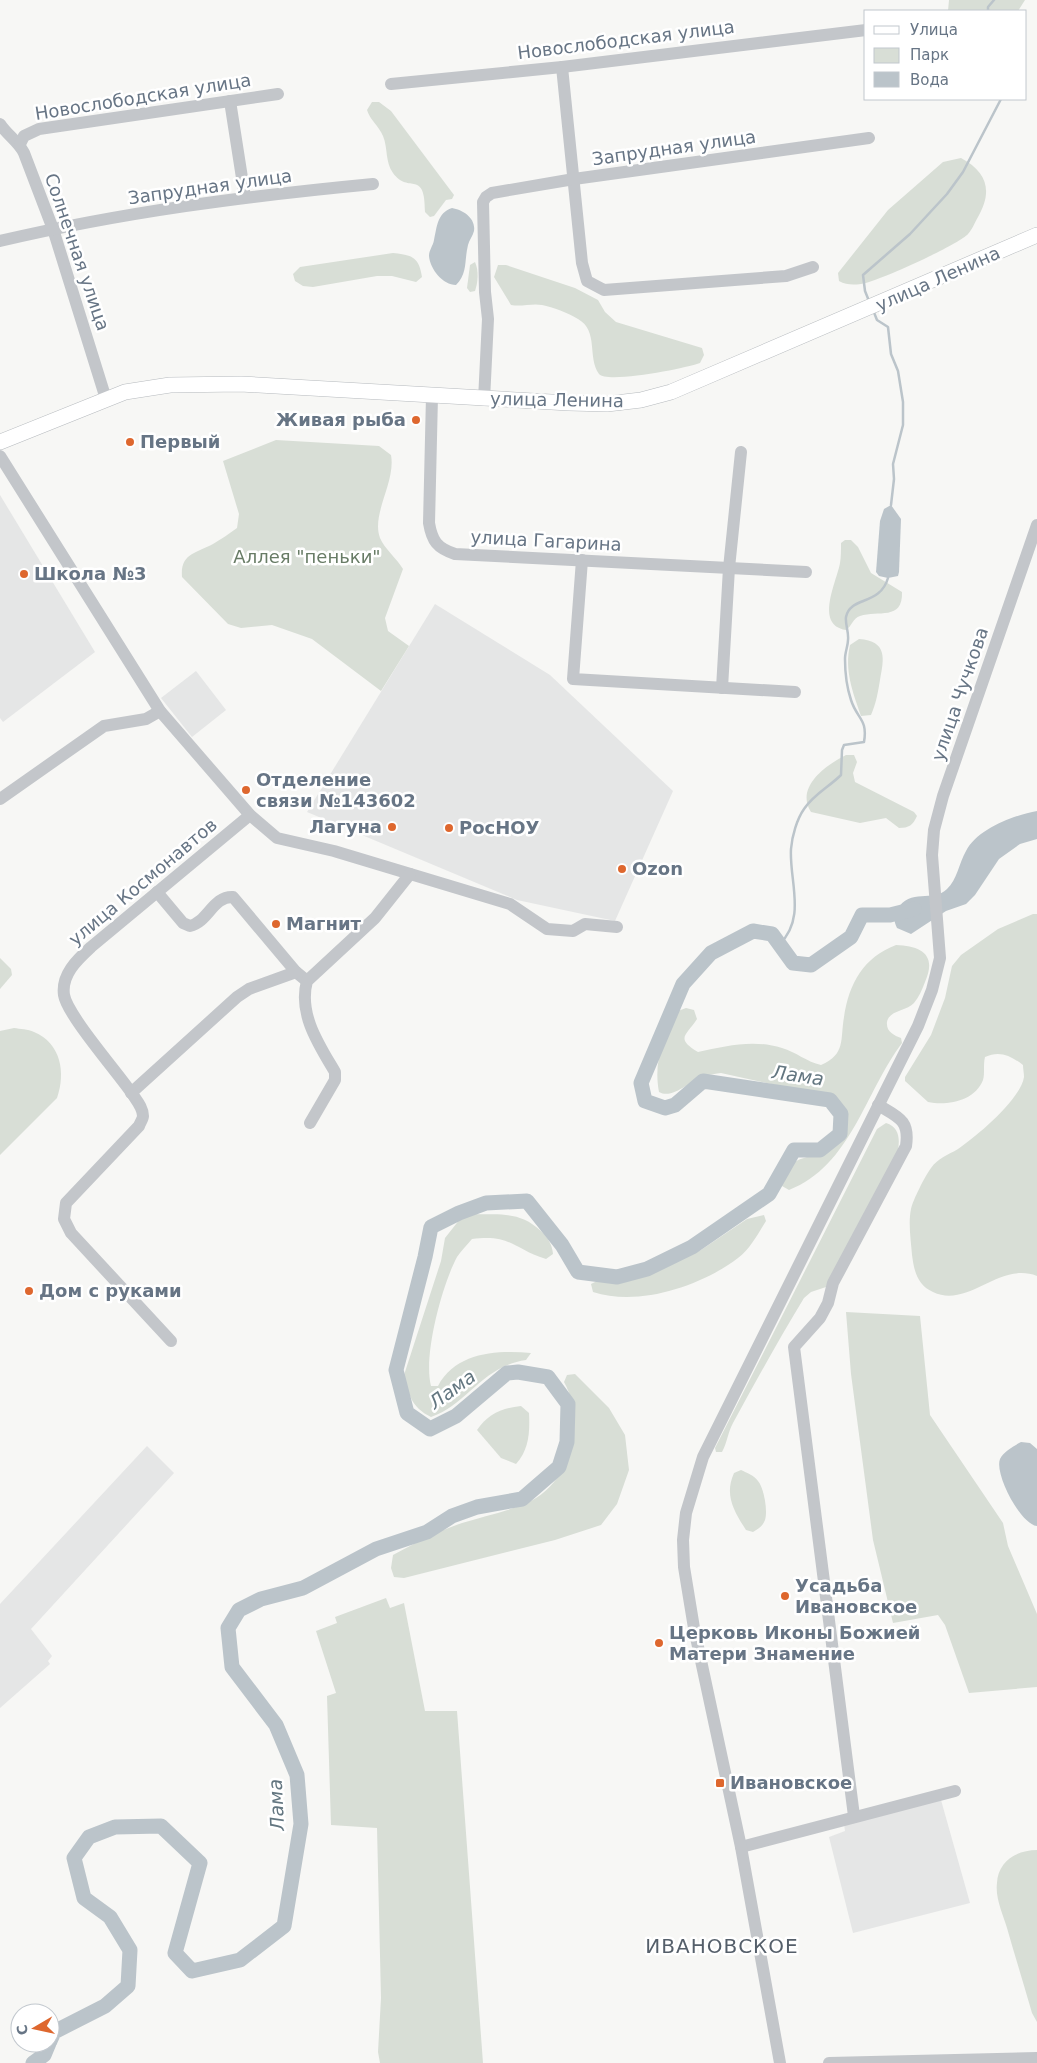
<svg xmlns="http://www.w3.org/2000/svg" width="1037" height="2063" font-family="'DejaVu Sans',sans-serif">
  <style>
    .built { fill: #e5e6e6 }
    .green { fill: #d8ded6 }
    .water { fill: #bbc4ca }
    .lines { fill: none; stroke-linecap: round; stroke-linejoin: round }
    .stream { stroke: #bbc4ca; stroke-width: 2.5 }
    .river { stroke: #bbc4ca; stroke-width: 15 }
    .major-casing { stroke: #b6babe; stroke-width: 16 }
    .minor { stroke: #c3c6ca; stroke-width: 12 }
    .major { stroke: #fff; stroke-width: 15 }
    .poi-dot { fill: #de672e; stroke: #fff; stroke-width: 2 }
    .labels { text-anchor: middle; stroke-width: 5; stroke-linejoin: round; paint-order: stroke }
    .street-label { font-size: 18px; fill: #677585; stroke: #fff }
    .poi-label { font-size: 18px; font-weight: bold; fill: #677585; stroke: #fff; text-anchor: start }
    .park-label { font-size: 18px; fill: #687c66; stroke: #fff }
    .water-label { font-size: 19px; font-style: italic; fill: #637680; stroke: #fff }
    .quarter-label { font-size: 20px; letter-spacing: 1px; fill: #555f6a; stroke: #fff }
  </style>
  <rect width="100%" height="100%" fill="#f7f7f5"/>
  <g class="built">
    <path d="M 0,495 L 95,652 L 3,722 L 0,718 Z"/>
    <path d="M 435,604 L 550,675 L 673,791 L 615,921 L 517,900 L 307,812 Z"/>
    <path d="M 196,671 L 226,710 L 192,737 L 161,698 Z"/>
    <path d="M 147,1446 L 174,1473 L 31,1629 L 52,1656 L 48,1661 L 50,1664 L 0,1708 L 0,1604 Z"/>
    <path d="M 941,1800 L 970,1903 L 853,1933 L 829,1837 L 845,1831 L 844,1824 Z"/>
  </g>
  <g class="green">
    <path d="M 949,0 L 1025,0 L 1018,11 L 948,11 Z"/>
    <path d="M 372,102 L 379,102 L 391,111 L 454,195 L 452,199 L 446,200 L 434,216 L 430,217 L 425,212 C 425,168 409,195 393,173 C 385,162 388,148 383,136 C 379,126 370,120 367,110 Z"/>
    <path d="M 961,158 C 987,172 993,191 978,217 C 975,222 972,230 968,234 C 958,245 877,282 861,284 C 853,285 846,285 839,281 L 838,273 L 888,210 L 943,162 Z"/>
    <path d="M 393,253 C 412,255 419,257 422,277 L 416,282 L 392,276 L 377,276 L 313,287 L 303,286 L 295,281 L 293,274 L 300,267 Z"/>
    <path d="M 475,262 C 479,271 478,282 475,291 L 470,292 L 467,288 L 470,265 Z"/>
    <path d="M 498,265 L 506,265 L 575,288 L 598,300 L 605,312 L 616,322 L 702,348 L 704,355 L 700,363 C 687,368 607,384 599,374 C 587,357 599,331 578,319 C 568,313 553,307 542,305 C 532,303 522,307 511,305 L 494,277 Z"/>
    <path d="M 276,440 L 379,446 L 391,455 C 396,482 371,514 380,538 C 384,548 397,559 403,569 L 385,618 L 388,631 L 409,646 L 381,691 L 312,639 L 272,625 L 241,628 L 228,624 L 182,577 C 180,553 197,553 213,544 C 221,539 229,534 237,528 L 239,514 L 223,461 Z"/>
    <path d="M 845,540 L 851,540 L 858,547 L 871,573 L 902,592 C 903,621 878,610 860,616 C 853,618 852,626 846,630 C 814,625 837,581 840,563 C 841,557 841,550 841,543 Z"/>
    <path d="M 859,639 C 888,641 884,659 880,680 C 878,692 876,704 871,715 L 861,716 C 853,693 844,670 850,645 Z"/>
    <path d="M 846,755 L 854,755 L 857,762 L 853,773 L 855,782 L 914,812 L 917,816 C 913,825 909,828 899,828 L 886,818 L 860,823 L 811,812 C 795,787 826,765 846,755 Z"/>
    <path d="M 1033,914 L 1037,914 L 1037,1276 C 999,1261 968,1309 933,1292 C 917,1285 914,1270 912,1255 C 911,1241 908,1223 911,1209 C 913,1200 925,1176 931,1168 C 938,1158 948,1155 958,1149 C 976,1137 1021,1099 1024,1077 C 1024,1073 1023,1069 1023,1065 C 1011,1056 1000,1050 985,1057 C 983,1065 985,1073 983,1080 C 975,1101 947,1106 928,1102 L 905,1081 L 905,1077 L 931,1035 L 945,998 L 952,966 L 961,955 L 998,929 Z"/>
    <path d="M 896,945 C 922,946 937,955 925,982 C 922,990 919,997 914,1003 C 907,1011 889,1010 887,1022 C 886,1032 894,1035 901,1038 L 902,1043 C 865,1092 851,1166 789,1190 L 782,1186 C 778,1156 814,1159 829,1149 C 848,1136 848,1114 835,1098 L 721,1073 C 716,1074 710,1074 705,1076 C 690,1080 673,1100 659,1092 C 653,1059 664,1040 678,1011 L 686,1008 L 694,1010 L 697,1019 C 686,1036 675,1038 698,1052 C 726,1046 753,1039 782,1048 C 796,1052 807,1062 821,1065 C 846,1054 840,1040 844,1017 C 849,983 864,957 896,945 Z"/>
    <path d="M 0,958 L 11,969 L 12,975 L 0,989 Z"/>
    <path d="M 14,1028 C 20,1029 28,1029 34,1032 C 61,1043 66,1073 57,1098 L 0,1155 L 0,1031 Z"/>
    <path d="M 886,1123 C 899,1127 900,1138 898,1150 L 826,1287 L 811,1292 L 804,1298 C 779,1339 756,1381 733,1423 C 728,1432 727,1443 722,1452 L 716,1452 L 715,1448 L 877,1129 Z"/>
    <path d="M 474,1214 C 501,1215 520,1211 541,1231 C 548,1238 552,1244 553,1254 L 546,1259 C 513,1249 512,1234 472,1239 C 467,1245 461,1251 457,1257 C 442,1285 423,1356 431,1386 L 438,1386 C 456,1352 497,1350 531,1353 L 526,1360 C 482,1366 467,1405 431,1417 C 411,1407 409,1395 404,1375 L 441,1261 L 445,1238 L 460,1219 Z"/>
    <path d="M 764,1215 L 766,1221 C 758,1234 750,1249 738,1258 C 701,1286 639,1307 593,1292 L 591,1284 L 599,1280 L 642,1277 L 701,1250 L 747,1219 Z"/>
    <path d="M 846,1312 L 920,1316 L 930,1415 L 1003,1523 L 1008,1546 L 1037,1614 L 1037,1687 L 969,1693 L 945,1625 L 938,1615 L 893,1623 L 873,1540 L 851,1374 Z"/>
    <path d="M 575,1374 L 609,1408 L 625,1435 L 629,1470 L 617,1504 L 601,1525 L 555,1540 L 404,1578 L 394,1577 L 391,1568 L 393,1555 C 415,1543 438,1531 462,1523 C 484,1516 510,1511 531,1501 C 572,1479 586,1422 564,1382 L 567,1375 Z"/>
    <path d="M 521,1406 L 529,1413 C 530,1432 529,1450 516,1464 L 501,1458 L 477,1430 C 488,1414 501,1408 521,1406 Z"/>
    <path d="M 741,1470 C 747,1473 754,1475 758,1481 C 764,1488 768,1511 765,1520 C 763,1526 758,1529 753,1532 L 746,1530 C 734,1511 724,1495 734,1473 Z"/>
    <path d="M 386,1598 L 390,1608 L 404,1603 L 425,1711 L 457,1711 L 483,2063 L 380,2063 L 378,2052 L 381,1998 L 377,1828 L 331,1825 L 327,1696 L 336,1693 L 316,1631 L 337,1623 L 335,1617 Z"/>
    <path d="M 1037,1850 L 1037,2022 L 1032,2013 C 1024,1985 1015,1956 1007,1928 C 1003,1914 995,1898 997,1883 C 998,1861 1017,1850 1037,1850 Z"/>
  </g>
  <g class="water">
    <path d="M 452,208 C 463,210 476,218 474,231 C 473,236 469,240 468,245 C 464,261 468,273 456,285 C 443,285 430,269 429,256 C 429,250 433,246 434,240 C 437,227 437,213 452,208 Z"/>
    <path d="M 891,505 L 901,519 L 899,572 L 898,576 L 888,578 L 879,576 L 876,572 L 880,521 L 884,509 Z"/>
    <path d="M 1037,811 L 1037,839 L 1020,844 L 999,859 L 975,895 L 966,904 L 946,911 L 911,934 L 897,928 C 894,921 893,917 897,910 C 910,887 933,903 947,889 C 957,880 959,863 966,851 C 977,829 1014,815 1037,811 Z"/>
    <path d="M 1021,1442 L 1030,1443 L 1037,1449 L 1037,1526 C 1021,1525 994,1474 1000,1459 C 1004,1451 1014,1446 1021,1442 Z"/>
  </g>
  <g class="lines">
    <g class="stream">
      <path d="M 988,11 L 988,7 L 994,0"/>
      <path d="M 869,301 L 865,291 L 863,275 L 910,234 L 947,194 L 963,172 L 1001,99"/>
      <path d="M 873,310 L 877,320 L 888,327 L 891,354 L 898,371 L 903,402 L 903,425 L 893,464 L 894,479 L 891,505"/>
      <path d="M 779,945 C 807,918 789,881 791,849 C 792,836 797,819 804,809 C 814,794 829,787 841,775 L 842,750 L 844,745 L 864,742 C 868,719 857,719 851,700 C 847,688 845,671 845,659 C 845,652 848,646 848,640 C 849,632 845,624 846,617 C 850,596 880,606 888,578"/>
    </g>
    <g class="river">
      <path d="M 50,2041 L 54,2032 L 105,2006 L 128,1986 L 130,1950 L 110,1917 L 84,1898 L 74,1858 L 89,1837 L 115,1827 L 161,1826 L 200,1863 L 175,1953 L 192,1971 L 240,1960 L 284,1926 L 301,1824 L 297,1775 L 276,1725 L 232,1667 L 228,1628 L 239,1610 L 261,1599 L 303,1588 L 376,1549 L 427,1532 L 452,1516 L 477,1507 L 522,1499 L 559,1467 L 567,1442 L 568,1404 L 548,1377 L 518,1372 L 507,1373 L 456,1416 L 430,1429 L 407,1413 L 396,1370 L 425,1257 L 431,1227 L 459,1213 L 486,1203 L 527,1201 L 562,1245 L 578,1272 L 617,1277 L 647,1269 L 692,1247 L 769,1194 L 794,1150 L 820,1150 L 840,1134 L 841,1114 L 830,1100 L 703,1081 L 675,1105 L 665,1108 L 645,1101 L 641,1083 L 683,984 L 711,953 L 753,931 L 772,934 L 793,963 L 811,965 L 851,937 L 862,915 L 890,915 L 914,909"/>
      <path d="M 33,2063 L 44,2055 L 49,2043"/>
    </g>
    <g class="major-casing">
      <path id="major" d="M 0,442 L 125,392 L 170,385 L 241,384 L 569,403 L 607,404 L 641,400 L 671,392 L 1037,235"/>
    </g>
    <g class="minor">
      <path d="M 562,67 L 582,263 L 587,281 L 604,290 L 786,276 L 813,267"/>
      <path d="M 391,84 L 562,67 L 866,30"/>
      <path d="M 230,101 L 245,197"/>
      <path d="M 0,124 C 7,135 18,141 24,153 L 53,229 L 106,399"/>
      <path d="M 20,144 L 24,136 L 39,129 L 278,94"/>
      <path d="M 0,241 C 123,212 247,196 373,184"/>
      <path d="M 432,396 L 429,523 C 432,541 437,548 455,554 L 806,572"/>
      <path d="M 484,400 L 488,319 L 485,292 L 483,202 L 486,197 L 492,193 L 574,179 L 869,138"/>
      <path d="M 0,456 L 160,711 L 250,815 L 277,838 L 334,851 L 510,904 L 547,929 L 573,931 L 585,924 L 617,927"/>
      <path d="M 582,560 L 573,679 L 795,692"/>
      <path d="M 722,688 L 729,568 L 741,452"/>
      <path d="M 0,799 L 104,726 L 146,719 L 160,711"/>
      <path d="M 157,892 L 183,923 L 190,926 C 208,922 213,896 233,897 L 296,972 L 307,981"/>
      <path d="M 131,1093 L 237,997 L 249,989 L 296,972"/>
      <path d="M 310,1123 L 335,1080 L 335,1072 C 319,1045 298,1014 307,981 L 375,918 L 410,874"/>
      <path d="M 171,1341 L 71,1233 L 64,1219 L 66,1203 L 139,1126 C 140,1123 143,1119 143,1116 C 143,1108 137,1101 133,1095 C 119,1074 67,1015 64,995 C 61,974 78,959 91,947 L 250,815"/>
      <path d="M 854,1816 L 794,1347 L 820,1318 L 828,1303 L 833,1283 L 906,1146 C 910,1120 898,1117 878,1105"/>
      <path d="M 741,1847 L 955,1791"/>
      <path d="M 780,2063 L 741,1847 L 694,1628 L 684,1567 L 683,1540 L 686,1513 L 703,1457 L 918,1026 L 932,990 L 940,958 L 932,855 L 934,830 L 943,796 L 1037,525"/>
      <path d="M 829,2063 L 1037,2058"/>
    </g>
    <use href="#major" class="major"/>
  </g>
  <g class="poi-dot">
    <circle cx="416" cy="420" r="5"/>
    <circle cx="130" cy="442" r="5"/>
    <circle cx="24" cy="574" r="5"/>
    <circle cx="246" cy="790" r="5"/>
    <circle cx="392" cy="827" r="5"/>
    <circle cx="449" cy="828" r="5"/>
    <circle cx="622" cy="869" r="5"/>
    <circle cx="276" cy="924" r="5"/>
    <circle cx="29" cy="1291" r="5"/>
    <circle cx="785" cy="1596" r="5"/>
    <circle cx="659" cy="1643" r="5"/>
    <rect x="715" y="1778" width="10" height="10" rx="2.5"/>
  </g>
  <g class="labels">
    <g class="street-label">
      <text transform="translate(626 40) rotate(-7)" y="6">Новослободская улица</text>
      <text transform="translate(143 97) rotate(-9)" y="6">Новослободская улица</text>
      <text transform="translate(674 148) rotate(-8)" y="6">Запрудная улица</text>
      <text transform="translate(210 187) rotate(-8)" y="6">Запрудная улица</text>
      <text transform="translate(77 252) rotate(71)" y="6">Солнечная улица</text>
      <text transform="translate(938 279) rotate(-24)" y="6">улица Ленина</text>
      <text transform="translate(557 400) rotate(1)" y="6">улица Ленина</text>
      <text transform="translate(546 541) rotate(3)" y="6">улица Гагарина</text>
      <text transform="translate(960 694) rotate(-71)" y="6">улица Чучкова</text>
      <text transform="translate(143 882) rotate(-40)" y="6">улица Космонавтов</text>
    </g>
    <g class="poi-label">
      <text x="406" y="426" text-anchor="end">Живая рыба</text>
      <text x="140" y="448">Первый</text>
      <text x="34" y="580">Школа №3</text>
      <text x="256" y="786">Отделение<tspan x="256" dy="21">связи №143602</tspan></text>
      <text x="382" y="833" text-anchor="end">Лагуна</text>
      <text x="459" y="834">РосНОУ</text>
      <text x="632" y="875">Ozon</text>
      <text x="286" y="930">Магнит</text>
      <text x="39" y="1297">Дом с руками</text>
      <text x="795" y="1592">Усадьба<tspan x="795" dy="21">Ивановское</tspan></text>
      <text x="669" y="1639">Церковь Иконы Божией<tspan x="669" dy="21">Матери Знамение</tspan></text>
      <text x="730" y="1789">Ивановское</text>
    </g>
    <g class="park-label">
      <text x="307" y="563">Аллея "пеньки"</text>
    </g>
    <g class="water-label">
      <text transform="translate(798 1075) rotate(8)" y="7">Лама</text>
      <text transform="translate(452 1389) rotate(-36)" y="7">Лама</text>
      <text transform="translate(276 1805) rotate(-93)" y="7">Лама</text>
    </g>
    <g class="quarter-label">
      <text x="722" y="1953">ИВАНОВСКОЕ</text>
    </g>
  </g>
  <rect x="864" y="10" width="162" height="90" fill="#ffffff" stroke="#c2c8ce"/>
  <rect x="874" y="26" width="25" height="8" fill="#ffffff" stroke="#c2c8ce"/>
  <text x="910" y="35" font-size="15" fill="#677585">Улица</text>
  <rect x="874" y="48" width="25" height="15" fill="#d8ded6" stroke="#c2c8ce"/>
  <text x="910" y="60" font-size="15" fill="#677585">Парк</text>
  <rect x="874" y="72" width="25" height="15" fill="#bbc4ca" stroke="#c2c8ce"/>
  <text x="910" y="85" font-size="15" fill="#677585">Вода</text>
  <g transform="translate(35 2028) rotate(261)"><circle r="24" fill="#ffffff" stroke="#c2c8ce"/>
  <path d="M0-4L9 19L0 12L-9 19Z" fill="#de672e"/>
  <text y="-8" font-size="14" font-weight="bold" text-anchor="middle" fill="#677585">С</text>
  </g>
</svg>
